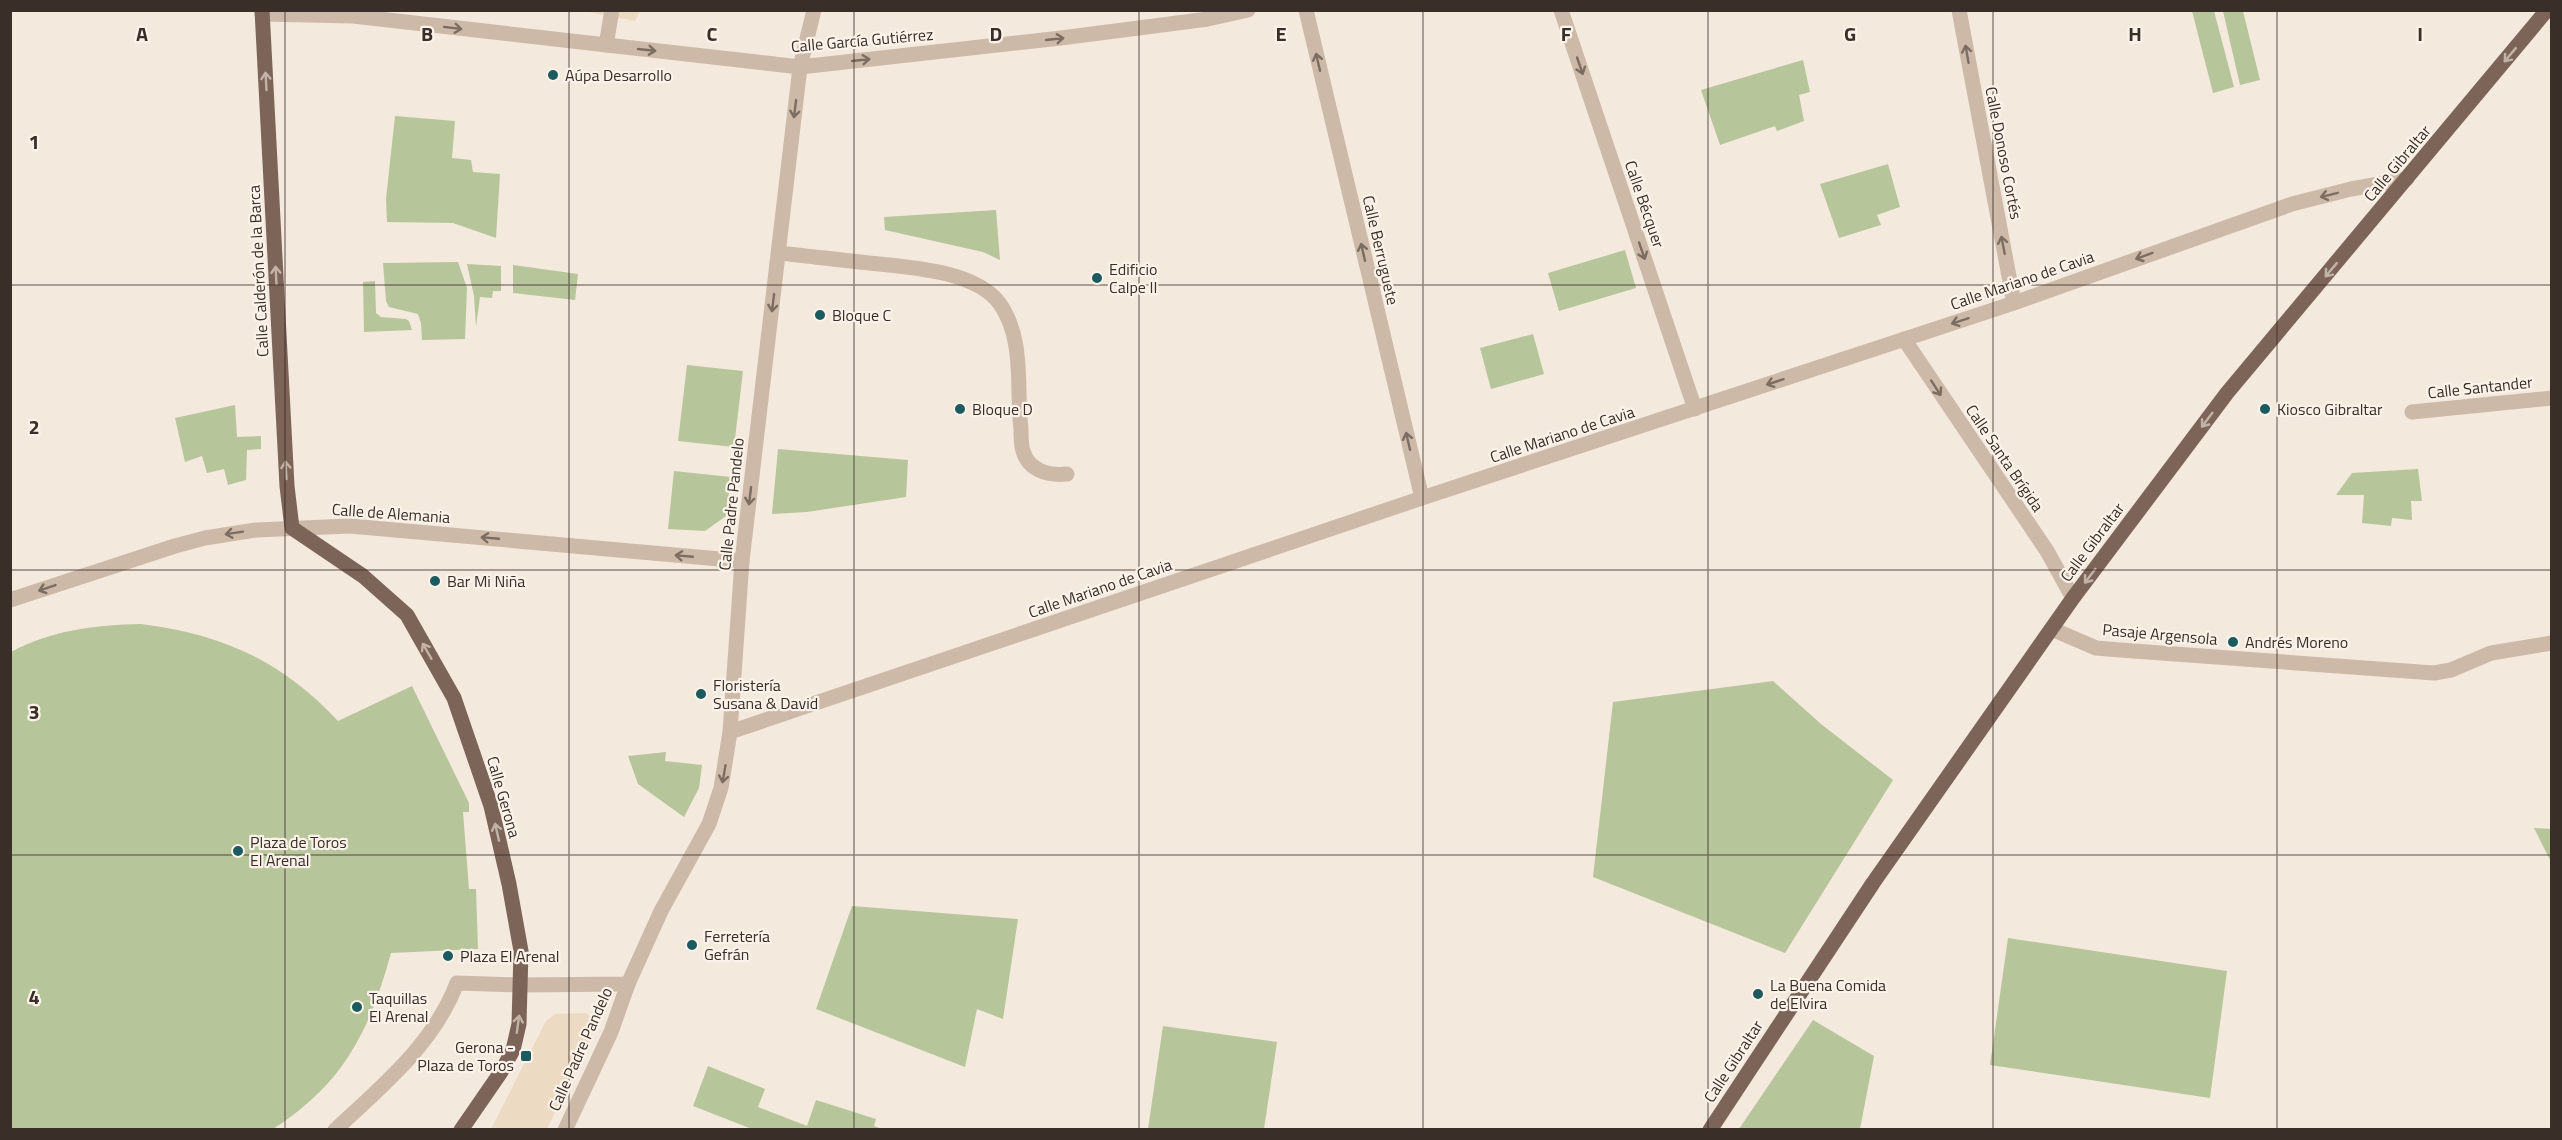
<svg xmlns="http://www.w3.org/2000/svg" width="2562" height="1140" font-family="'Titillium Web',sans-serif">
  <style>
    .green { fill: #b7c59b }
    .plaza { fill: #eddac3 }
    .lines { fill: none; stroke-linecap: round; stroke-linejoin: round }
    .minor { stroke: #cdb9a8; stroke-width: 15 }
    .major { stroke: #7d6458; stroke-width: 15 }
    .oneway { stroke: #7c6d62 }
    .oneway2 { stroke: #c2b3a8 }
    .grid { fill: none; stroke: #3a2e28; stroke-width: 1.5; stroke-opacity: 0.55 }
    .poi-dot { fill: #1b5b5f; stroke: #fbf3ea; stroke-width: 2 }
    .labels { text-anchor: middle; stroke-width: 4.5; stroke-linejoin: round; paint-order: stroke }
    .street-label { font-size: 16px; fill: #3a2e28; stroke: #fbf3ea }
    .poi-label { font-size: 16px; fill: #3a2e28; stroke: #fbf3ea; text-anchor: start }
    .grid-label { font-size: 20px; text-anchor: middle; font-weight: bold; fill: #3a2e28; stroke: #fbf3ea; stroke-width: 4.5; stroke-linejoin: round; paint-order: stroke }
  </style>
  <rect width="100%" height="100%" fill="#f4e9dd"/>
  <g class="green">
    <path d="M 2192,11 L 2214,11 L 2234,87 L 2213,93 Z"/>
    <path d="M 2223,11 L 2243,11 L 2260,80 L 2240,85 Z"/>
    <path d="M 1803,60 L 1810,92 L 1799,95 L 1804,121 L 1777,131 L 1775,126 L 1720,145 L 1701,90 Z"/>
    <path d="M 395,116 L 455,121 L 452,158 L 471,160 L 473,172 L 500,174 L 496,238 L 453,223 L 387,222 L 386,199 Z"/>
    <path d="M 1888,164 L 1900,207 L 1877,215 L 1881,225 L 1839,238 L 1820,184 Z"/>
    <path d="M 996,210 L 1000,260 L 983,252 L 885,230 L 884,217 Z"/>
    <path d="M 1625,250 L 1636,288 L 1559,311 L 1548,273 Z"/>
    <path d="M 458,262 L 467,288 L 465,339 L 422,340 L 421,323 L 418,314 L 389,307 L 386,301 L 383,263 Z"/>
    <path d="M 467,264 L 501,266 L 501,291 L 493,291 L 492,298 L 480,297 L 476,327 L 474,296 Z"/>
    <path d="M 513,265 L 578,274 L 575,300 L 513,293 Z"/>
    <path d="M 375,281 L 376,313 L 381,317 L 406,319 L 409,321 L 412,330 L 364,332 L 363,282 Z"/>
    <path d="M 1533,334 L 1544,374 L 1491,389 L 1480,348 Z"/>
    <path d="M 687,365 L 743,371 L 734,447 L 678,441 Z"/>
    <path d="M 235,405 L 237,437 L 261,436 L 261,449 L 247,450 L 246,480 L 228,485 L 224,469 L 207,473 L 202,456 L 185,462 L 175,418 Z"/>
    <path d="M 778,449 L 908,460 L 906,497 L 807,512 L 772,514 Z"/>
    <path d="M 2418,469 L 2422,501 L 2411,501 L 2412,520 L 2392,518 L 2391,526 L 2362,523 L 2364,495 L 2336,495 L 2352,473 Z"/>
    <path d="M 674,471 L 731,477 L 726,516 L 705,531 L 668,529 Z"/>
    <path d="M 141,624 C 222,634 282,661 338,721 L 412,686 L 469,803 L 469,812 L 463,812 L 469,889 L 476,889 L 478,949 L 391,953 C 369,1032 344,1083 273,1129 L 11,1129 L 11,652 C 52,630 95,625 141,624 Z"/>
    <path d="M 1773,681 L 1821,724 L 1893,780 L 1785,953 L 1593,877 L 1613,702 Z"/>
    <path d="M 666,752 L 665,761 L 702,765 L 699,788 L 684,817 L 638,784 L 628,756 Z"/>
    <path d="M 2535,828 L 2551,829 L 2551,862 L 2534,828 Z"/>
    <path d="M 852,906 L 1018,919 L 1003,1019 L 977,1009 L 965,1067 L 816,1009 Z"/>
    <path d="M 2008,938 L 2227,971 L 2210,1098 L 1990,1065 Z"/>
    <path d="M 1813,1020 L 1874,1056 L 1860,1129 L 1739,1129 Z"/>
    <path d="M 1163,1026 L 1277,1042 L 1264,1129 L 1148,1129 Z"/>
    <path d="M 708,1066 L 765,1089 L 758,1107 L 807,1126 L 816,1100 L 876,1119 L 874,1126 L 882,1129 L 752,1129 L 693,1106 Z"/>
  </g>
  <g class="plaza">
    <path d="M 578,10 L 640,11 L 635,21 Z"/>
    <path d="M 586,1013 L 593,1019 L 592,1036 L 547,1129 L 491,1129 L 546,1021 L 555,1014 Z"/>
  </g>
  <g class="lines">
    <g class="minor">
      <path d="M 1306,10 L 1422,498"/>
      <path d="M 1561,10 L 1695,409"/>
      <path d="M 1959,10 L 2014,303"/>
      <path d="M 262,14 L 353,16 L 800,67 L 1061,38 L 1208,19 L 1248,10"/>
      <path d="M 606,45 L 612,10"/>
      <path d="M 779,253 C 809,256 839,260 869,263 C 907,267 976,270 1000,304 C 1025,340 1016,388 1021,429 C 1021,436 1021,445 1023,451 C 1029,471 1049,476 1067,474"/>
      <path d="M 1904,339 L 2047,551 L 2073,598"/>
      <path d="M 2412,412 L 2552,398"/>
      <path d="M 10,600 L 175,546 L 205,538 L 256,530 L 350,526 L 742,561"/>
      <path d="M 2052,629 L 2096,648 L 2120,650 L 2434,673 L 2451,670 L 2491,653 L 2552,643"/>
      <path d="M 730,732 L 1422,498 L 2014,303 L 2292,204 L 2351,189 L 2407,179"/>
      <path d="M 335,1130 C 381,1087 434,1044 457,983 L 521,985 L 628,984 L 661,911 L 709,824 L 721,788 L 730,732 L 742,561 L 800,67 L 814,10"/>
      <path d="M 565,1130 L 611,1032 L 628,984"/>
    </g>
    <g class="major">
      <path d="M 262,10 L 287,486 L 292,528 L 363,576 L 407,615 L 454,698 L 491,806 L 509,884 L 521,951 L 519,1024 L 513,1050 L 501,1072 L 461,1130"/>
      <path d="M 1710,1130 L 1873,883 L 2073,598 L 2227,393 L 2547,10"/>
    </g>
  </g>
  <defs><path id="oneway-shaft" d="M-6 0H5M1.5-3L5.5 0L1.5 3" fill="none" stroke-width="1.6" stroke-linecap="round" stroke-linejoin="round" transform="scale(1.5)"/></defs>
  <g class="oneway">
    <use href="#oneway-shaft" transform="translate(453 28) rotate(7)"/>
    <use href="#oneway-shaft" transform="translate(1055 39) rotate(-6)"/>
    <use href="#oneway-shaft" transform="translate(647 50) rotate(6)"/>
    <use href="#oneway-shaft" transform="translate(1967 54) rotate(-100)"/>
    <use href="#oneway-shaft" transform="translate(861 60) rotate(-6)"/>
    <use href="#oneway-shaft" transform="translate(1318 62) rotate(-103)"/>
    <use href="#oneway-shaft" transform="translate(1580 66) rotate(71)"/>
    <use href="#oneway-shaft" transform="translate(795 109) rotate(97)"/>
    <use href="#oneway-shaft" transform="translate(2329 195) rotate(166)"/>
    <use href="#oneway-shaft" transform="translate(2003 245) rotate(-101)"/>
    <use href="#oneway-shaft" transform="translate(1642 251) rotate(71)"/>
    <use href="#oneway-shaft" transform="translate(1363 252) rotate(-103)"/>
    <use href="#oneway-shaft" transform="translate(2144 256) rotate(160)"/>
    <use href="#oneway-shaft" transform="translate(773 303) rotate(97)"/>
    <use href="#oneway-shaft" transform="translate(1960 321) rotate(162)"/>
    <use href="#oneway-shaft" transform="translate(1775 382) rotate(162)"/>
    <use href="#oneway-shaft" transform="translate(1936 388) rotate(57)"/>
    <use href="#oneway-shaft" transform="translate(1408 441) rotate(-103)"/>
    <use href="#oneway-shaft" transform="translate(750 496) rotate(97)"/>
    <use href="#oneway-shaft" transform="translate(234 533) rotate(171)"/>
    <use href="#oneway-shaft" transform="translate(490 538) rotate(-175)"/>
    <use href="#oneway-shaft" transform="translate(684 556) rotate(-175)"/>
    <use href="#oneway-shaft" transform="translate(47 588) rotate(161)"/>
    <use href="#oneway-shaft" transform="translate(724 774) rotate(100)"/>
  </g>
  <g class="oneway2">
    <use href="#oneway-shaft" transform="translate(2510 55) rotate(130)"/>
    <use href="#oneway-shaft" transform="translate(266 81) rotate(-93)"/>
    <use href="#oneway-shaft" transform="translate(2331 270) rotate(130)"/>
    <use href="#oneway-shaft" transform="translate(276 275) rotate(-93)"/>
    <use href="#oneway-shaft" transform="translate(2207 420) rotate(127)"/>
    <use href="#oneway-shaft" transform="translate(286 470) rotate(-93)"/>
    <use href="#oneway-shaft" transform="translate(2090 576) rotate(127)"/>
    <use href="#oneway-shaft" transform="translate(427 651) rotate(-120)"/>
    <use href="#oneway-shaft" transform="translate(497 832) rotate(-103)"/>
    <use href="#oneway-shaft" transform="translate(518 1024) rotate(-82)"/>
  </g>
  <path class="grid" d="M 285,10 L 285,1130M 569,10 L 569,1130M 854,10 L 854,1130M 1139,10 L 1139,1130M 1423,10 L 1423,1130M 1708,10 L 1708,1130M 1993,10 L 1993,1130M 2277,10 L 2277,1130M 10,285 L 2552,285M 10,570 L 2552,570M 10,855 L 2552,855"/>
  <g class="poi-dot">
    <circle cx="553" cy="75" r="6"/>
    <circle cx="1097" cy="278" r="6"/>
    <circle cx="820" cy="315" r="6"/>
    <circle cx="960" cy="409" r="6"/>
    <circle cx="2265" cy="409" r="6"/>
    <circle cx="435" cy="581" r="6"/>
    <circle cx="2233" cy="642" r="6"/>
    <circle cx="701" cy="694" r="6"/>
    <circle cx="238" cy="851" r="6"/>
    <circle cx="692" cy="945" r="6"/>
    <circle cx="448" cy="956" r="6"/>
    <circle cx="1758" cy="994" r="6"/>
    <circle cx="357" cy="1007" r="6"/>
    <rect x="520" y="1050" width="12" height="12" rx="3"/>
  </g>
  <g class="labels">
    <g class="street-label">
      <text transform="translate(862 40) rotate(-5)" y="6">Calle García Gutiérrez</text>
      <text transform="translate(2004 153) rotate(79)" y="6">Calle Donoso Cortés</text>
      <text transform="translate(2397 163) rotate(-50)" y="6">Calle Gibraltar</text>
      <text transform="translate(1645 204) rotate(71)" y="6">Calle Bécquer</text>
      <text transform="translate(1381 250) rotate(77)" y="6">Calle Berruguete</text>
      <text transform="translate(258 271) rotate(-93)" y="6">Calle Calderón de la Barca</text>
      <text transform="translate(2022 280) rotate(-19)" y="6">Calle Mariano de Cavia</text>
      <text transform="translate(2480 387) rotate(-6)" y="6">Calle Santander</text>
      <text transform="translate(1562 434) rotate(-18)" y="6">Calle Mariano de Cavia</text>
      <text transform="translate(2005 458) rotate(56)" y="6">Calle Santa Brígida</text>
      <text transform="translate(731 504) rotate(-84)" y="6">Calle Padre Pandelo</text>
      <text transform="translate(391 513) rotate(4)" y="6">Calle de Alemania</text>
      <text transform="translate(2092 542) rotate(-53)" y="6">Calle Gibraltar</text>
      <text transform="translate(1100 588) rotate(-19)" y="6">Calle Mariano de Cavia</text>
      <text transform="translate(2160 634) rotate(5)" y="6">Pasaje Argensola</text>
      <text transform="translate(504 797) rotate(74)" y="6">Calle Gerona</text>
      <text transform="translate(580 1049) rotate(-66)" y="6">Calle Padre Pandelo</text>
      <text transform="translate(1733 1061) rotate(-57)" y="6">Calle Gibraltar</text>
    </g>
    <g class="poi-label">
      <text x="565" y="81">Aúpa Desarrollo</text>
      <text x="1109" y="275">Edificio<tspan x="1109" dy="18">Calpe II</tspan></text>
      <text x="832" y="321">Bloque C</text>
      <text x="972" y="415">Bloque D</text>
      <text x="2277" y="415">Kiosco Gibraltar</text>
      <text x="447" y="587">Bar Mi Niña</text>
      <text x="2245" y="648">Andrés Moreno</text>
      <text x="713" y="691">Floristería<tspan x="713" dy="18">Susana &amp; David</tspan></text>
      <text x="250" y="848">Plaza de Toros<tspan x="250" dy="18">El Arenal</tspan></text>
      <text x="704" y="942">Ferretería<tspan x="704" dy="18">Gefrán</tspan></text>
      <text x="460" y="962">Plaza El Arenal</text>
      <text x="1770" y="991">La Buena Comida<tspan x="1770" dy="18">de Elvira</tspan></text>
      <text x="369" y="1004">Taquillas<tspan x="369" dy="18">El Arenal</tspan></text>
      <text x="514" y="1053" text-anchor="end">Gerona -<tspan x="514" dy="18">Plaza de Toros</tspan></text>
    </g>
  </g>
  <g class="grid-label">
    <text x="142" y="41">A</text>
    <text x="427" y="41">B</text>
    <text x="712" y="41">C</text>
    <text x="996" y="41">D</text>
    <text x="1281" y="41">E</text>
    <text x="1566" y="41">F</text>
    <text x="1850" y="41">G</text>
    <text x="2135" y="41">H</text>
    <text x="2420" y="41">I</text>
    <text x="34" y="149">1</text>
    <text x="34" y="434">2</text>
    <text x="34" y="719">3</text>
    <text x="34" y="1004">4</text>
  </g>
  <rect width="2562" height="1140" fill="none" stroke="#3a2e28" stroke-width="24"/>
</svg>
